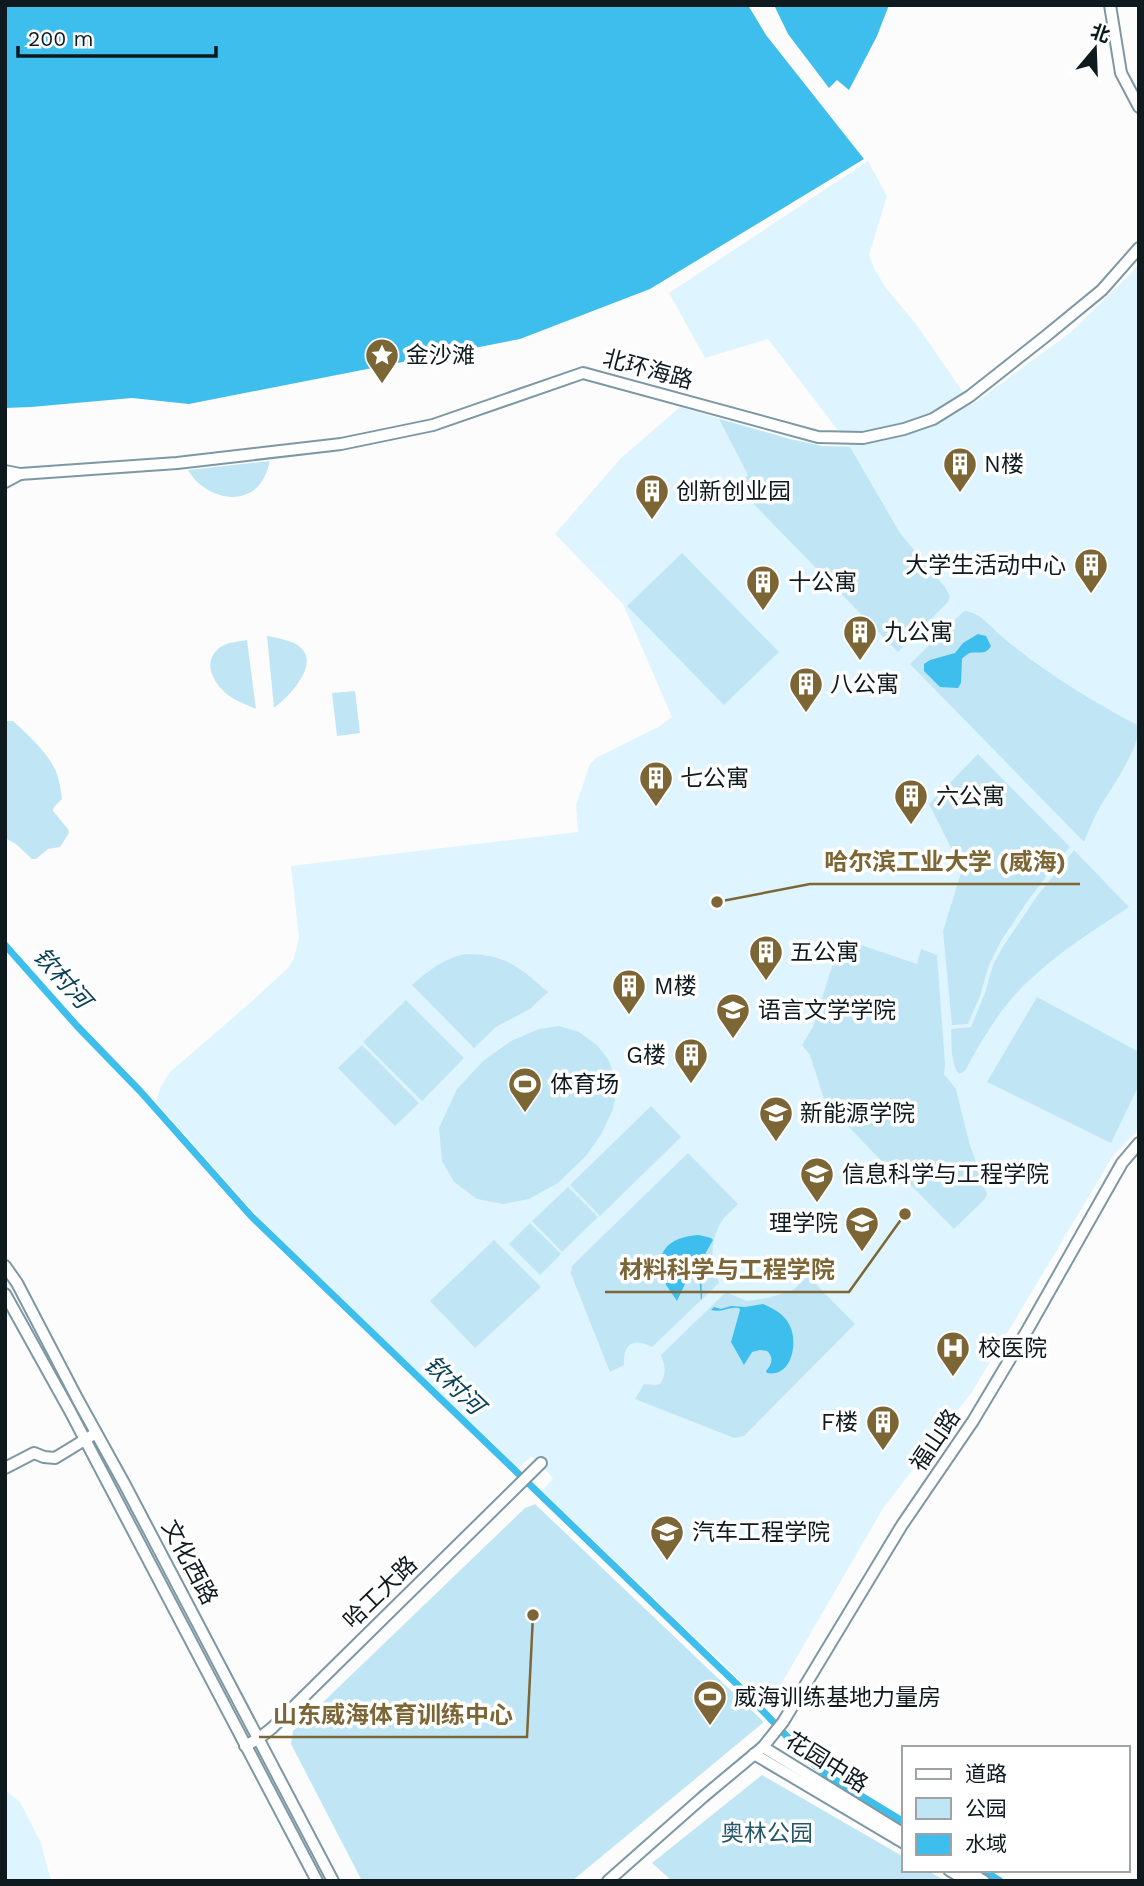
<svg xmlns="http://www.w3.org/2000/svg" width="1144" height="1886" font-family="'Work Sans','Noto Sans SC',sans-serif">
  <style>
    .built { fill: #def5ff }
    .green { fill: #c0e6f6 }
    .water { fill: #3ebeec }
    .lines { fill: none; stroke-linecap: round; stroke-linejoin: round }
    .canal { stroke: #3ebeec; stroke-width: 7 }
    .secondary-casing { stroke: #7d98a4; stroke-width: 14 }
    .primary-casing { stroke: #7d98a4; stroke-width: 14 }
    .secondary { stroke: #fff; stroke-width: 10 }
    .primary { stroke: #fff; stroke-width: 10 }
    .labels { text-anchor: middle; stroke-width: 7; stroke-linejoin: round; paint-order: stroke }
    .poi-label { font-size: 23px; fill: #0f1a1e; stroke: #fff; text-anchor: start }
    .street-label { font-size: 23px; fill: #0f1a1e; stroke: #fff }
    .park-label { font-size: 23px; fill: #24576a; stroke: #fff }
    .water-label { font-size: 24px; font-style: italic; fill: #0a4154; stroke: #fff }
    .leader { fill: none; stroke: #7c6636; stroke-width: 2.5 }
    .callout-dot { fill: #7c6636; stroke: #fff; stroke-width: 2.5 }
    .callout-label { font-size: 24px; text-anchor: middle; font-weight: bold; fill: #7c6636; stroke: #fff; stroke-width: 7; stroke-linejoin: round; paint-order: stroke }
  </style>
  <rect width="100%" height="100%" fill="#fcfcfc"/>
  <g class="built">
    <path d="M 868,161 L 887,196 L 869,255 L 875,270 L 886,288 L 916,324 L 972,405 L 1071,332 L 1130,274 L 1139,263 L 1139,1130 L 1125,1143 L 1113,1156 L 972,1392 L 882,1510 L 768,1707 L 542,1491 L 553,1478 L 532,1456 L 517,1469 L 263,1223 L 156,1102 L 161,1086 L 170,1072 L 250,1003 L 289,967 L 294,958 L 299,938 L 291,866 L 578,832 L 576,805 L 590,764 L 596,758 L 660,726 L 672,717 L 623,604 L 555,534 L 621,458 L 680,407 L 790,439 L 822,446 L 850,446 L 768,339 L 705,358 L 669,293 Z"/>
    <path d="M 5,1790 L 20,1802 L 41,1843 L 51,1881 L 5,1881 Z"/>
  </g>
  <g class="green">
    <path d="M 719,419 L 790,439 L 822,446 L 850,447 L 900,533 L 945,587 L 950,597 L 948,602 L 898,652 L 736,486 L 748,475 Z"/>
    <path d="M 270,461 C 267,472 263,483 254,490 C 232,506 200,492 188,470 Z"/>
    <path d="M 682,553 L 779,652 L 724,705 L 627,606 Z"/>
    <path d="M 964,611 C 979,612 989,625 999,634 C 1042,671 1090,700 1139,726 C 1139,748 1115,783 1103,802 C 1095,814 1090,828 1084,842 L 910,664 Z"/>
    <path d="M 267,636 C 277,638 292,640 300,647 C 321,664 288,698 274,708 Z"/>
    <path d="M 247,640 L 256,709 C 248,705 238,702 231,697 C 217,688 201,665 217,650 C 225,642 237,642 247,640 Z"/>
    <path d="M 355,691 L 360,733 L 337,736 L 332,693 Z"/>
    <path d="M 5,721 L 13,721 C 29,736 52,756 58,777 C 60,784 61,792 62,799 L 54,807 L 53,811 L 68,829 L 69,833 L 60,847 L 48,849 L 36,859 L 32,859 L 16,844 L 5,838 L 5,783 L 7,776 L 5,772 Z"/>
    <path d="M 978,754 L 1070,847 L 1059,859 L 1027,902 L 1001,941 L 989,965 L 980,996 L 968,1024 L 952,1025 L 943,931 L 961,873 L 958,862 L 929,804 Z"/>
    <path d="M 1074,850 L 1129,907 C 1096,929 1063,949 1034,976 C 1004,1002 983,1037 965,1071 L 959,1074 C 950,1062 952,1043 951,1029 L 971,1027 L 985,993 L 993,965 L 1002,948 L 1037,896 Z"/>
    <path d="M 841,938 L 917,964 L 921,949 L 937,955 L 945,1064 L 944,1074 L 956,1089 L 969,1142 L 987,1194 L 985,1199 L 954,1229 L 901,1175 L 898,1177 L 891,1171 L 825,1102 L 810,1055 L 802,1045 L 813,1027 Z"/>
    <path d="M 465,954 C 505,954 520,967 548,992 L 530,1009 L 496,1027 L 474,1048 L 412,985 C 429,970 443,959 465,954 Z"/>
    <path d="M 1037,997 L 1139,1052 L 1139,1085 L 1111,1143 L 987,1082 Z"/>
    <path d="M 406,1000 L 464,1058 L 422,1101 L 363,1042 Z"/>
    <path d="M 559,1026 L 579,1032 L 597,1045 L 608,1059 L 618,1084 L 613,1109 L 602,1133 L 586,1156 L 558,1183 L 529,1199 L 503,1204 L 477,1199 L 454,1182 L 442,1161 L 439,1128 L 457,1089 L 484,1060 L 511,1041 L 539,1029 Z"/>
    <path d="M 362,1045 L 419,1103 L 395,1126 L 338,1068 Z"/>
    <path d="M 651,1106 L 681,1137 L 600,1216 L 570,1185 Z"/>
    <path d="M 688,1153 L 738,1204 C 733,1210 726,1215 722,1221 C 709,1241 711,1263 719,1283 L 652,1347 C 633,1337 623,1344 624,1365 L 610,1372 L 571,1274 L 572,1266 Z"/>
    <path d="M 568,1187 L 598,1217 L 562,1252 L 532,1221 Z"/>
    <path d="M 530,1223 L 561,1254 L 540,1275 L 509,1244 Z"/>
    <path d="M 494,1240 L 541,1287 L 475,1348 L 430,1301 Z"/>
    <path d="M 808,1276 L 855,1324 L 744,1436 L 734,1438 L 635,1399 L 644,1384 L 655,1385 L 660,1384 C 667,1374 665,1366 661,1355 L 726,1292 L 747,1301 L 768,1298 L 793,1290 Z"/>
    <path d="M 535,1504 L 764,1722 L 572,1881 L 362,1881 L 291,1744 L 293,1731 L 525,1508 Z"/>
    <path d="M 762,1775 L 904,1857 L 904,1870 L 927,1870 L 945,1881 L 672,1881 L 652,1863 Z"/>
  </g>
  <g class="water">
    <path d="M 5,5 L 748,5 L 766,35 L 864,159 L 650,289 L 520,339 L 189,404 L 132,398 L 31,407 L 5,408 Z"/>
    <path d="M 774,5 L 889,5 L 877,36 L 849,90 L 837,80 L 829,88 L 788,34 Z"/>
    <path d="M 978,634 L 986,636 L 991,646 C 985,656 979,651 970,653 C 969,653 962,658 962,659 L 961,683 L 958,688 L 940,687 L 924,671 L 924,664 L 930,660 L 955,653 L 963,643 Z"/>
    <path d="M 699,1235 L 711,1238 L 713,1240 L 704,1256 L 701,1267 L 702,1298 L 701,1300 L 699,1274 L 694,1270 L 691,1271 L 677,1301 L 666,1285 L 666,1283 L 672,1283 L 675,1276 L 675,1270 L 670,1261 L 665,1262 L 661,1268 C 658,1244 679,1236 699,1235 Z"/>
    <path d="M 763,1304 C 774,1309 783,1313 789,1324 C 799,1341 792,1378 767,1373 L 766,1371 C 772,1365 774,1357 767,1351 L 760,1350 L 752,1352 L 744,1365 L 731,1342 L 740,1310 L 739,1308 C 729,1306 722,1313 711,1310 L 714,1307 L 721,1309 L 731,1306 L 745,1307 Z"/>
  </g>
  <g class="lines">
    <g class="canal">
      <path d="M 5,945 L 77,1026 L 140,1091 L 251,1216 L 746,1693 L 811,1762 L 827,1775 L 904,1822"/>
      <path d="M 983,1870 L 1000,1881"/>
    </g>
    <g class="secondary-casing">
      <g id="secondary">
        <path d="M 1110,5 L 1121,73 L 1139,107"/>
        <path d="M 5,482 L 20,474"/>
        <path d="M 5,1468 L 34,1453 L 44,1457 L 55,1458 L 96,1433"/>
        <path d="M 245,1746 L 258,1739 L 272,1728 L 541,1463"/>
        <path d="M 763,1747 L 904,1834"/>
        <path d="M 754,1754 L 904,1843"/>
        <path d="M 949,1870 L 967,1881"/>
        <path d="M 966,1870 L 984,1881"/>
        <path d="M 608,1881 L 703,1797 L 763,1747 L 783,1722 L 902,1525 L 973,1421 L 1028,1329 L 1122,1163 L 1139,1143"/>
      </g>
    </g>
    <g class="primary-casing">
      <g id="primary">
        <path d="M 5,471 L 20,474 L 177,463 L 341,444 L 433,425 L 583,373 L 818,437 L 863,438 L 904,429 L 933,419 L 970,396 L 1046,336 L 1102,290 L 1139,248"/>
        <path d="M 5,1266 L 17,1283 L 78,1400 L 125,1485 L 333,1881"/>
        <path d="M 5,1294 L 70,1411 L 317,1881"/>
      </g>
    </g>
    <use href="#secondary" class="secondary"/>
    <use href="#primary" class="primary"/>
  </g>
  <defs>
    <g id="sight-pin" transform="scale(1.75)"><path d="M0 17L-7.5 6A9.5 9.5 0 1 1 7.5 6Z" fill="#7c6636" stroke="#fff"/><path d="M0-6L1.8-2.2L6-1.7L2.9 1.2L3.7 5.4L0 3.3L-3.7 5.4L-2.9 1.2L-6-1.7L-1.8-2.2Z" fill="#fff"/></g>
    <g id="building-pin" transform="scale(1.75)"><path d="M0 17L-7.5 6A9.5 9.5 0 1 1 7.5 6Z" fill="#7c6636" stroke="#fff"/><path d="M-4-6H4V6H1V3H-1V6H-4ZM-2.5-4.3h1.7v1.8h-1.7ZM.8-4.3h1.7v1.8H.8ZM-2.5-1h1.7V.8h-1.7ZM.8-1h1.7V.8H.8Z" fill="#fff"/></g>
    <g id="university-pin" transform="scale(1.75)"><path d="M0 17L-7.5 6A9.5 9.5 0 1 1 7.5 6Z" fill="#7c6636" stroke="#fff"/><path d="M0-5L7-2L0 1L-7-2ZM-4 1L0 2.5L4 1V4Q0 6-4 4Z" fill="#fff"/></g>
    <g id="stadium-pin" transform="scale(1.75)"><path d="M0 17L-7.5 6A9.5 9.5 0 1 1 7.5 6Z" fill="#7c6636" stroke="#fff"/><path d="M0-5a6.5 5 0 1 0 0 10a6.5 5 0 1 0 0-10ZM-3.5-1.8h7v3.6h-7Z" fill="#fff"/></g>
    <g id="hospital-pin" transform="scale(1.75)"><path d="M0 17L-7.5 6A9.5 9.5 0 1 1 7.5 6Z" fill="#7c6636" stroke="#fff"/><path d="M-5-5h3v3.5h4V-5h3V5h-3V1.5h-4V5h-3Z" fill="#fff"/></g>
  </defs>
  <g fill-rule="evenodd">
    <use href="#sight-pin" x="382" y="355"/>
    <use href="#building-pin" x="960" y="464"/>
    <use href="#building-pin" x="652" y="491"/>
    <use href="#building-pin" x="1091" y="565"/>
    <use href="#building-pin" x="763" y="582"/>
    <use href="#building-pin" x="860" y="632"/>
    <use href="#building-pin" x="806" y="684"/>
    <use href="#building-pin" x="656" y="778"/>
    <use href="#building-pin" x="911" y="796"/>
    <use href="#building-pin" x="766" y="952"/>
    <use href="#building-pin" x="629" y="986"/>
    <use href="#university-pin" x="733" y="1010"/>
    <use href="#building-pin" x="691" y="1055"/>
    <use href="#stadium-pin" x="525" y="1084"/>
    <use href="#university-pin" x="776" y="1113"/>
    <use href="#university-pin" x="817" y="1174"/>
    <use href="#university-pin" x="862" y="1223"/>
    <use href="#hospital-pin" x="953" y="1348"/>
    <use href="#building-pin" x="883" y="1422"/>
    <use href="#university-pin" x="667" y="1532"/>
    <use href="#stadium-pin" x="710" y="1697"/>
  </g>
  <g class="labels">
    <g class="poi-label">
      <text x="406" y="363">金沙滩</text>
      <text x="984" y="472">N楼</text>
      <text x="676" y="499">创新创业园</text>
      <text x="1066" y="573" text-anchor="end">大学生活动中心</text>
      <text x="788" y="590">十公寓</text>
      <text x="884" y="640">九公寓</text>
      <text x="830" y="692">八公寓</text>
      <text x="680" y="786">七公寓</text>
      <text x="936" y="804">六公寓</text>
      <text x="790" y="960">五公寓</text>
      <text x="654" y="994">M楼</text>
      <text x="758" y="1018">语言文学学院</text>
      <text x="666" y="1063" text-anchor="end">G楼</text>
      <text x="550" y="1092">体育场</text>
      <text x="800" y="1121">新能源学院</text>
      <text x="842" y="1182">信息科学与工程学院</text>
      <text x="838" y="1231" text-anchor="end">理学院</text>
      <text x="978" y="1356">校医院</text>
      <text x="858" y="1430" text-anchor="end">F楼</text>
      <text x="692" y="1540">汽车工程学院</text>
      <text x="734" y="1705">威海训练基地力量房</text>
    </g>
    <g class="street-label">
      <text transform="translate(648 369) rotate(15)" y="8">北环海路</text>
      <text transform="translate(935 1440) rotate(-56)" y="8">福山路</text>
      <text transform="translate(190 1562) rotate(62)" y="8">文化西路</text>
      <text transform="translate(380 1592) rotate(-44)" y="8">哈工大路</text>
      <text transform="translate(827 1762) rotate(32)" y="8">花园中路</text>
    </g>
    <g class="park-label">
      <text x="767" y="1841">奥林公园</text>
    </g>
    <g class="water-label">
      <text transform="translate(62 978) rotate(48)" y="8">钦村河</text>
      <text transform="translate(454 1385) rotate(44)" y="8">钦村河</text>
    </g>
  </g>
  <path class="leader" d="M717 902L810 884H1080M905 1214L849 1292H605M533 1615L527 1737H259"/>
  <g class="callout-dot">
    <circle cx="717" cy="902" r="7"/>
    <circle cx="905" cy="1214" r="7"/>
    <circle cx="533" cy="1615" r="7"/>
  </g>
  <g class="callout-label">
    <text x="945" y="870">哈尔滨工业大学 (威海)</text>
    <text x="727" y="1278">材料科学与工程学院</text>
    <text x="393" y="1723">山东威海体育训练中心</text>
  </g>
  <rect width="1144" height="1886" fill="none" stroke="#0f1a1e" stroke-width="14"/>
  <rect x="902" y="1746" width="228" height="126" fill="#ffffff" stroke="#9fa3a5" stroke-width="2"/>
  <rect x="916" y="1769" width="35" height="10" fill="#ffffff" stroke="#9fa3a5" stroke-width="2"/>
  <text x="965" y="1781" font-size="21" fill="#0f1a1e">道路</text>
  <rect x="916" y="1798" width="35" height="21" fill="#c0e6f6" stroke="#9fa3a5" stroke-width="2"/>
  <text x="965" y="1816" font-size="21" fill="#0f1a1e">公园</text>
  <rect x="916" y="1834" width="35" height="21" fill="#3ebeec" stroke="#9fa3a5" stroke-width="2"/>
  <text x="965" y="1851" font-size="21" fill="#0f1a1e">水域</text>
  <g transform="translate(1095 49) rotate(19)" stroke="#ffffff" stroke-width="5" paint-order="stroke">
  <path d="M0-5L12 26L0 18L-12 26Z" fill="#0f1a1e"/>
  <text y="-10" font-size="19" font-weight="bold" text-anchor="middle" fill="#0f1a1e">北</text>
  </g>
  <path d="M18 46v10h198v-10" fill="none" stroke="#0f1a1e" stroke-width="3.5"/>
  <text x="28" y="46" font-size="21" fill="#0f1a1e" stroke="#ffffff" stroke-width="5" paint-order="stroke">200 m</text>
</svg>
